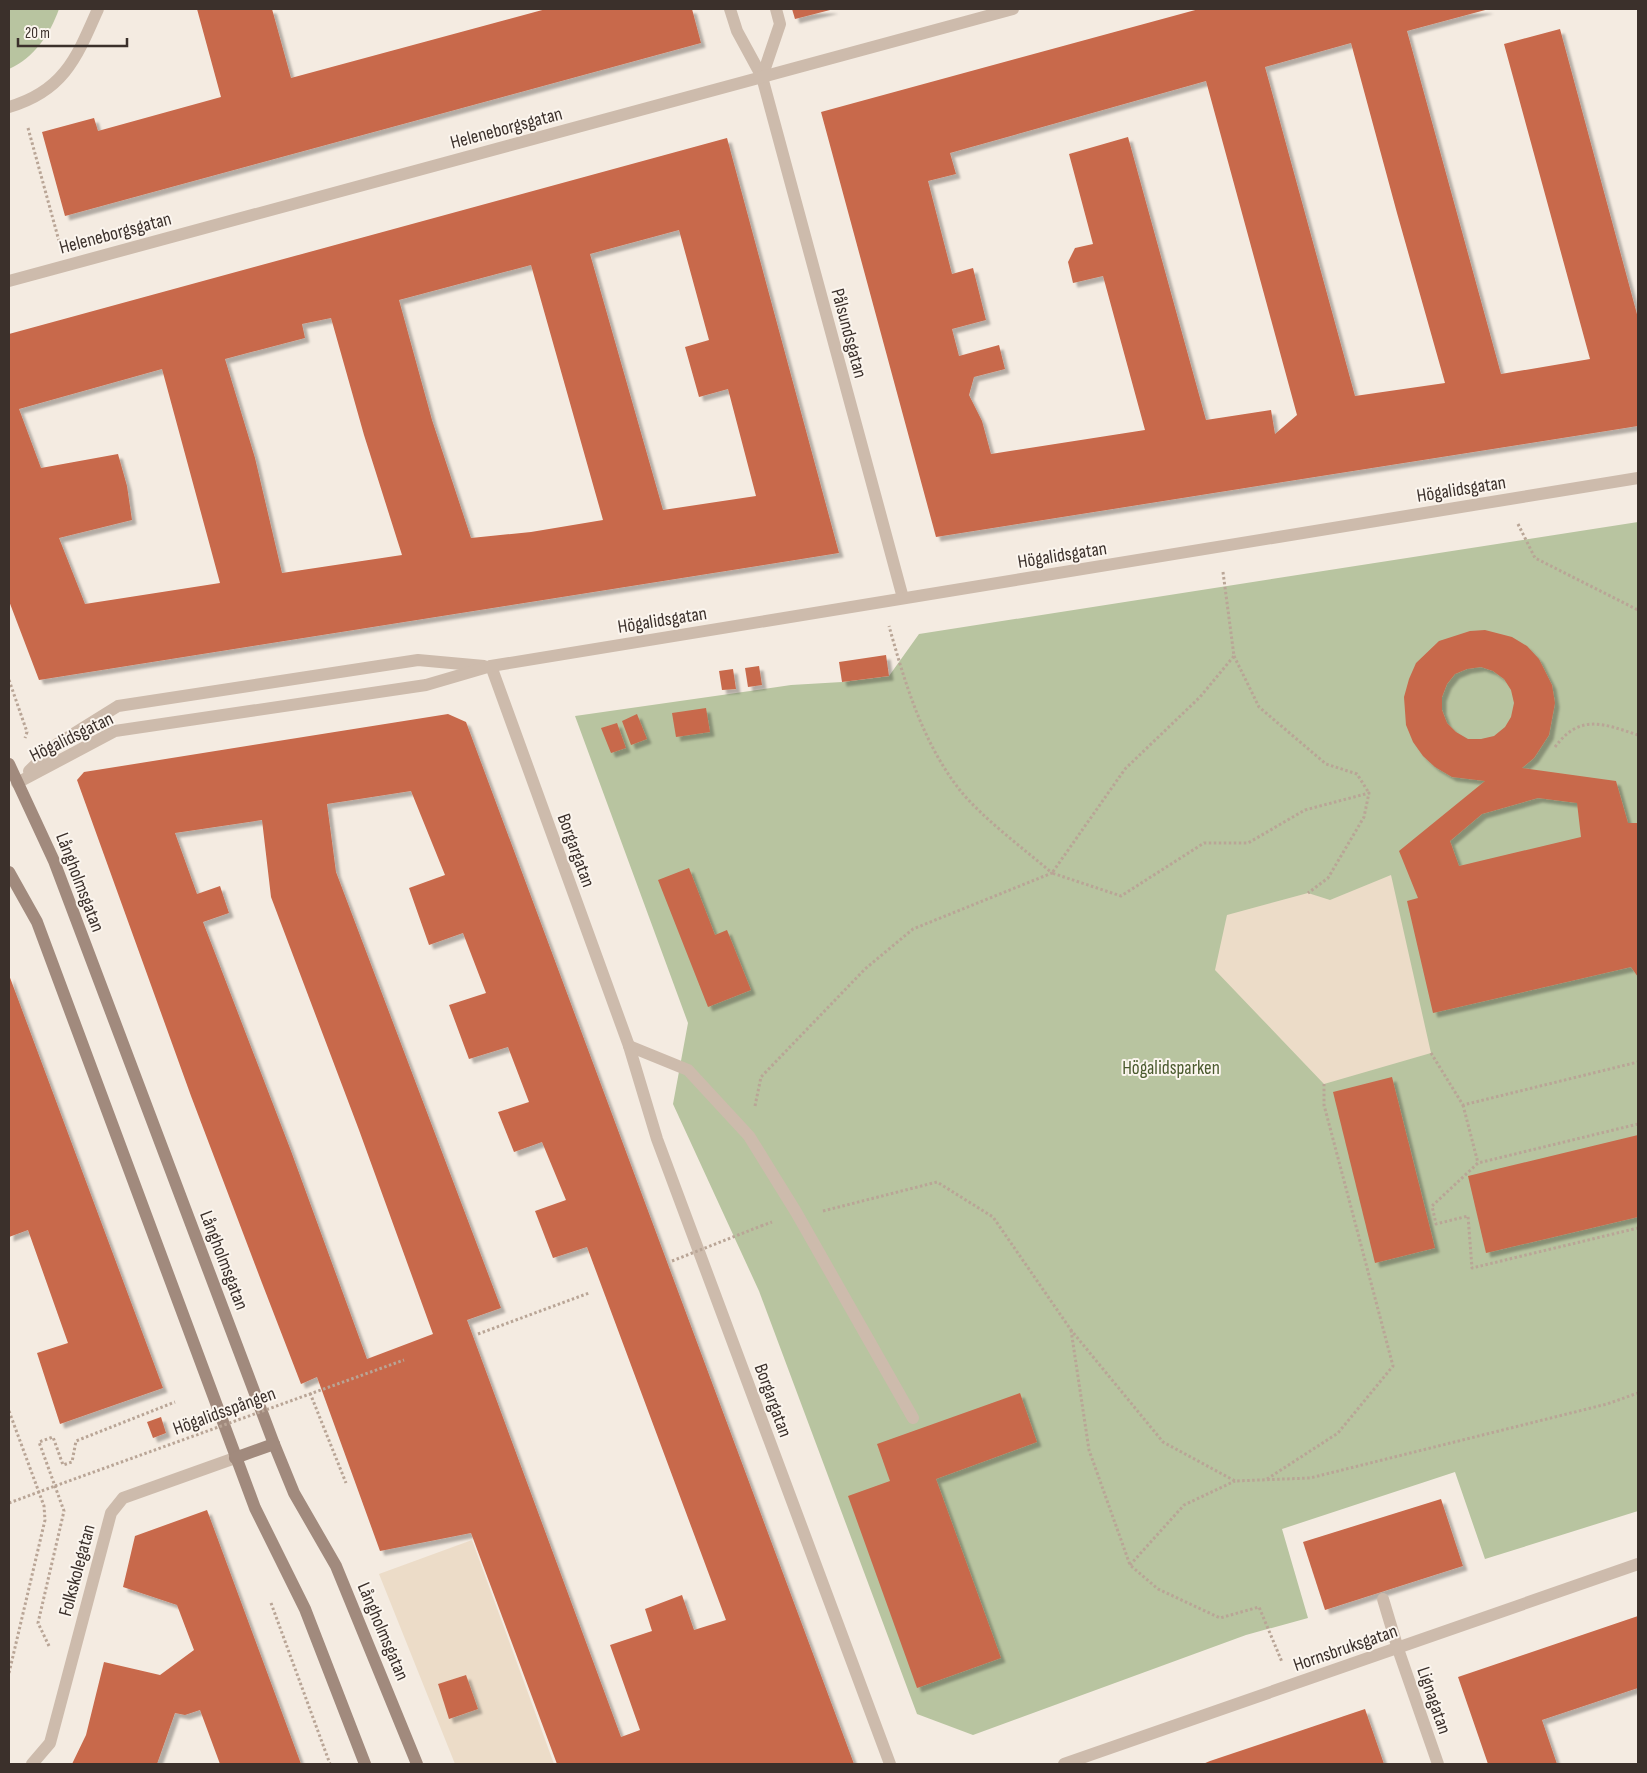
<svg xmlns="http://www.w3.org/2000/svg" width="1647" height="1773" font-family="'Sofia Sans Condensed',sans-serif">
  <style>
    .green { fill: #b8c4a0 }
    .plaza { fill: #ecdcc8; fill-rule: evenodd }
    .building { fill: #c8694b; fill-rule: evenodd; filter: url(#shadow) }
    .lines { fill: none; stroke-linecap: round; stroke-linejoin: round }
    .path { stroke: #b9a596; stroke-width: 3; stroke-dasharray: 2.5 2.5; stroke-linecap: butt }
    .service { stroke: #cdbbac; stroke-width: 12 }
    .pedestrian { stroke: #cdbbac; stroke-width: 12 }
    .minor { stroke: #cdbbac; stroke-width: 12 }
    .tertiary { stroke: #cdbbac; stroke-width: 12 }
    .secondary { stroke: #a18a7d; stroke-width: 12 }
    .path-bridge { stroke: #b9a596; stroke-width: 3; stroke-dasharray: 2.5 2.5; stroke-linecap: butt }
    .labels { text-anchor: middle; stroke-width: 4; stroke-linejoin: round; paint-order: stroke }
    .street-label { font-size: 19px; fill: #3b302b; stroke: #fbf5ee }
    .park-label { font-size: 19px; fill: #4a5a2e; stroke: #fbf5ee }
  </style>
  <defs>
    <filter id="shadow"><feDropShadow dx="4.5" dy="4.5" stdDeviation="1" flood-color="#0004"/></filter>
  </defs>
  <rect width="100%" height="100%" fill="#f4ebe1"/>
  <g class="green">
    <path d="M 9,9 L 59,9 C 50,34 34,58 9,69 Z"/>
    <path d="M 1638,522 L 1638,1511 L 1485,1559 L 1455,1472 L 1282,1529 L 1308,1618 L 1246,1635 L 973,1735 L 917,1714 L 759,1291 L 673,1104 L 688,1023 L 575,716 L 791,685 L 842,682 L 889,676 L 919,634 Z"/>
  </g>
  <g class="plaza">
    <path d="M 1391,875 L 1431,1053 L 1324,1084 L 1215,970 L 1227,915 L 1308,893 L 1330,900 Z"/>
    <path d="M 472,1540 L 554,1764 L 455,1764 L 379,1574 ZM 465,1675 L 466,1675 L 450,1719 L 438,1685 Z"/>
  </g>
  <g class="building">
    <path d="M 197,9 L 272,9 L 291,78 L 546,9 L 692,9 L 701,43 L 65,216 L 42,132 L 94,118 L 98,131 L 221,97 Z"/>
    <path d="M 792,9 L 834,9 L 795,19 Z"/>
    <path d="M 1199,9 L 1489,9 L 1407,31 L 1501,374 L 1590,359 L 1504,44 L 1560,29 L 1638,318 L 1638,426 L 936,537 L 821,112 ZM 1351,43 L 1397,213 L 1445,383 L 1355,396 L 1265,67 ZM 1206,81 L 1297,415 L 1275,434 L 1271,410 L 1206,420 L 1128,137 L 1069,154 L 1093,244 L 1075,248 L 1068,262 L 1073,283 L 1103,276 L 1145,430 L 991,454 L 982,421 L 969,395 L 974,377 L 1005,369 L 999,345 L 959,356 L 952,329 L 986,320 L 973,268 L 952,274 L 928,181 L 956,174 L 950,153 Z"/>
    <path d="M 727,138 L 839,553 L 39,680 L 9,601 L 9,334 ZM 679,230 L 709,340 L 685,347 L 699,397 L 728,389 L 756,496 L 663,510 L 590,254 ZM 531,265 L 603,520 L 531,532 L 471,538 L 432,420 L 399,300 ZM 331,318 L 364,435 L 402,555 L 282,573 L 255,458 L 225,359 L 305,338 L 302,324 ZM 162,369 L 220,583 L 85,604 L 59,538 L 132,520 L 127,486 L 118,454 L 41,468 L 19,409 Z"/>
    <path d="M 1485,630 L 1512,637 L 1527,646 L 1539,659 L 1552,685 L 1555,703 L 1549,735 L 1534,758 L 1522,768 L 1616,781 L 1628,823 L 1638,823 L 1638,977 L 1631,967 L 1433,1013 L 1407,901 L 1418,898 L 1399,851 L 1485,781 L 1452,777 L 1435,767 L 1423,756 L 1413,742 L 1406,725 L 1404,697 L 1409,679 L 1416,663 L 1439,641 L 1470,631 ZM 1481,667 L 1493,671 L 1504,679 L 1511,690 L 1514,703 L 1511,717 L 1505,727 L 1494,736 L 1481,739 L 1468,739 L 1456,732 L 1447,723 L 1442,710 L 1442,697 L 1447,684 L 1455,674 L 1467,669 ZM 1538,798 L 1577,803 L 1581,837 L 1459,866 L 1450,841 L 1482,814 Z"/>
    <path d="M 886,655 L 889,676 L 842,682 L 839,662 Z"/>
    <path d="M 759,666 L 762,685 L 748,687 L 745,668 Z"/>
    <path d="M 733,669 L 736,689 L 722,690 L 719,671 Z"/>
    <path d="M 706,708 L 710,732 L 676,737 L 672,713 Z"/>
    <path d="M 448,714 L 466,722 L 854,1764 L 557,1764 L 471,1533 L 380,1551 L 317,1377 L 301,1384 L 262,1283 L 191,1096 L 77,780 L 84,772 ZM 411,791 L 445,875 L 409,888 L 429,945 L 463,933 L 486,993 L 449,1005 L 469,1059 L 508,1047 L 529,1102 L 498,1112 L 514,1152 L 542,1142 L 566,1200 L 535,1211 L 553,1258 L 587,1247 L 726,1620 L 694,1630 L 682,1595 L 645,1609 L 652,1631 L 610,1645 L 640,1730 L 621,1737 L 467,1320 L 501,1308 L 336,872 L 327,804 ZM 262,820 L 271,897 L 359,1130 L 433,1334 L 367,1359 L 291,1151 L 203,922 L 229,913 L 220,886 L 197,894 L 175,833 Z"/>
    <path d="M 637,714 L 647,739 L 631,745 L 622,721 Z"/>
    <path d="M 617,723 L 626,748 L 611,753 L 601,728 Z"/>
    <path d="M 689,868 L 715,935 L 727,930 L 751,990 L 708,1007 L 658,880 Z"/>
    <path d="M 9,975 L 163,1388 L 60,1424 L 37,1353 L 68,1343 L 28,1230 L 9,1237 Z"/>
    <path d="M 1392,1077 L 1435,1248 L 1375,1263 L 1333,1092 Z"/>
    <path d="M 1638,1135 L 1638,1217 L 1486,1253 L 1468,1176 Z"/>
    <path d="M 1020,1393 L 1037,1442 L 936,1479 L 1001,1658 L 917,1688 L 848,1496 L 890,1481 L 877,1444 Z"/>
    <path d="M 161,1417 L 166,1433 L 153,1438 L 147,1422 Z"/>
    <path d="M 1441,1499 L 1463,1566 L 1325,1610 L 1303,1542 Z"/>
    <path d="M 207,1510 L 301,1764 L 220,1764 L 200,1710 L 185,1715 L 175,1713 L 157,1764 L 72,1764 L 86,1735 L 104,1662 L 160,1675 L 194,1650 L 177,1605 L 123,1587 L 135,1536 Z"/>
    <path d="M 1638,1616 L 1638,1688 L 1542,1720 L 1557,1764 L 1488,1764 L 1458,1677 Z"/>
    <path d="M 466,1675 L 478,1709 L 449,1719 L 438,1684 Z"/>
    <path d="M 1365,1709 L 1384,1764 L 1203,1764 L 1210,1761 Z"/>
  </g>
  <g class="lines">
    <g class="path">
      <path d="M 28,128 L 59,241"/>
      <path d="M 1518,524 L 1535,558 L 1638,610"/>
      <path d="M 1223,572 L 1234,656 L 1200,697 L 1125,769 L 1052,873 L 1121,896 L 1204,843 L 1248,843 L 1305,810 L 1369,793 L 1364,817 L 1328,878 L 1308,893"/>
      <path d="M 1234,656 L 1259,707 L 1326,764 L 1357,774 L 1369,793"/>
      <path d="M 9,680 L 27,732 L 25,738"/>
      <path d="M 1555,747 C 1580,713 1604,724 1638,735"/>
      <path d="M 1431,1053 L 1463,1105 L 1638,1062"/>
      <path d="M 1463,1105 L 1478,1163"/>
      <path d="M 755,1106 L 761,1077 L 865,969 L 913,929 L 1052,873 C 1023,848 982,818 959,789 C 922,741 905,683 889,626"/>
      <path d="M 1638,1124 L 1478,1163 L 1432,1206 L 1436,1224 L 1468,1216 L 1472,1268 L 1638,1228"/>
      <path d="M 823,1211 L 937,1182 L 993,1217 L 1071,1330 L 1163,1442 L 1235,1481 L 1310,1478 L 1607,1404 L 1638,1393"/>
      <path d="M 761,1226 L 772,1222"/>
      <path d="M 1071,1330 L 1089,1450 L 1130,1565 L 1158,1589 L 1220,1618 L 1259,1607 L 1282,1662"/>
      <path d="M 478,1334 L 589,1293"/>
      <path d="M 310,1393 L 346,1483"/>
      <path d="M 9,1411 L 44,1506 L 45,1520 L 9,1673"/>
      <path d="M 1267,1479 L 1338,1433 L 1393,1366 L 1324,1105 L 1324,1084"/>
      <path d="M 9,1503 L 55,1486"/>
      <path d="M 1130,1565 L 1184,1505 L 1235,1481"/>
      <path d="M 271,1603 L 330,1764"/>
      <path d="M 49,1646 L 38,1623 L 64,1511 L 39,1442 L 53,1437 L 63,1465 L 72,1462 L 76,1441 L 175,1402"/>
    </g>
    <path class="service" d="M 1383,1599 L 1398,1649"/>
    <path class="pedestrian" d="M 629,1046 L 688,1070 L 749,1136 L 796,1212 L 913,1418"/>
    <g class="minor">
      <path d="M 730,9 L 737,31 L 762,77 L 903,598"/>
      <path d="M 762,77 L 780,24 L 776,9"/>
      <path d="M 9,281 L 1013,9"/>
      <path d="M 491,666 L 629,1046 L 657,1139 L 890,1764"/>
      <path d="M 29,771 L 57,744 L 118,706 L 418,660 L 484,666"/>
      <path d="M 17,783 L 115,731 L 426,685 L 491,666 L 1638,478"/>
      <path d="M 1398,1649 L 1438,1764"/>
      <path d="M 32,1764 L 50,1743 L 111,1513 L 123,1498 L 235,1458"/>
      <path d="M 1064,1764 L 1638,1564"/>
    </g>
    <path class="tertiary" d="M 9,107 C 64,91 77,57 98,9"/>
    <g class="secondary">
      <path d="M 9,764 L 54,861 L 274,1444 L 294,1493 L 336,1566 L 417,1764"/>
      <path d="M 9,872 L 37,922 L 255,1508 L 305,1609 L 365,1764"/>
      <path d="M 235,1458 L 274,1444"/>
    </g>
    <g class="path-bridge">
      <path d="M 672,1261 L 761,1226"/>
      <path d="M 55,1486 L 404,1360"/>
    </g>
  </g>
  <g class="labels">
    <g class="street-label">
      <text transform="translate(506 127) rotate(-15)" y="7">Heleneborgsgatan</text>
      <text transform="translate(115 232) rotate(-15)" y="7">Heleneborgsgatan</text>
      <text transform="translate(850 333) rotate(75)" y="7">Pålsundsgatan</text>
      <text transform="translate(1461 488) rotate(-9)" y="7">Högalidsgatan</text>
      <text transform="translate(1062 554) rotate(-9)" y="7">Högalidsgatan</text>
      <text transform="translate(662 619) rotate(-9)" y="7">Högalidsgatan</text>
      <text transform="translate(71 736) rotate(-26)" y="7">Högalidsgatan</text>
      <text transform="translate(577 850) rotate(70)" y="7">Borgargatan</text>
      <text transform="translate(81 882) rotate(69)" y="7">Långholmsgatan</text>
      <text transform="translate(225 1260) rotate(69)" y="7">Långholmsgatan</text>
      <text transform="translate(774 1400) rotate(70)" y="7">Borgargatan</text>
      <text transform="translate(224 1410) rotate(-20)" y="7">Högalidsspången</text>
      <text transform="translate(76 1570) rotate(-75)" y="7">Folkskolegatan</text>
      <text transform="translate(384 1631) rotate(67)" y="7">Långholmsgatan</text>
      <text transform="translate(1345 1647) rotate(-19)" y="7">Hornsbruksgatan</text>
      <text transform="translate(1435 1700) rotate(71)" y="7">Lignagatan</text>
    </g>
    <g class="park-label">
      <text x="1171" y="1074">Högalidsparken</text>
    </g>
  </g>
  <rect width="1647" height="1773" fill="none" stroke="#3b302b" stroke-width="20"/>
  <path d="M18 38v8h109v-8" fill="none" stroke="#3b302b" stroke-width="2.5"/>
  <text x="25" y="38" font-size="15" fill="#3b302b" stroke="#fbf5ee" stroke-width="4" paint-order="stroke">20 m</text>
</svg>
